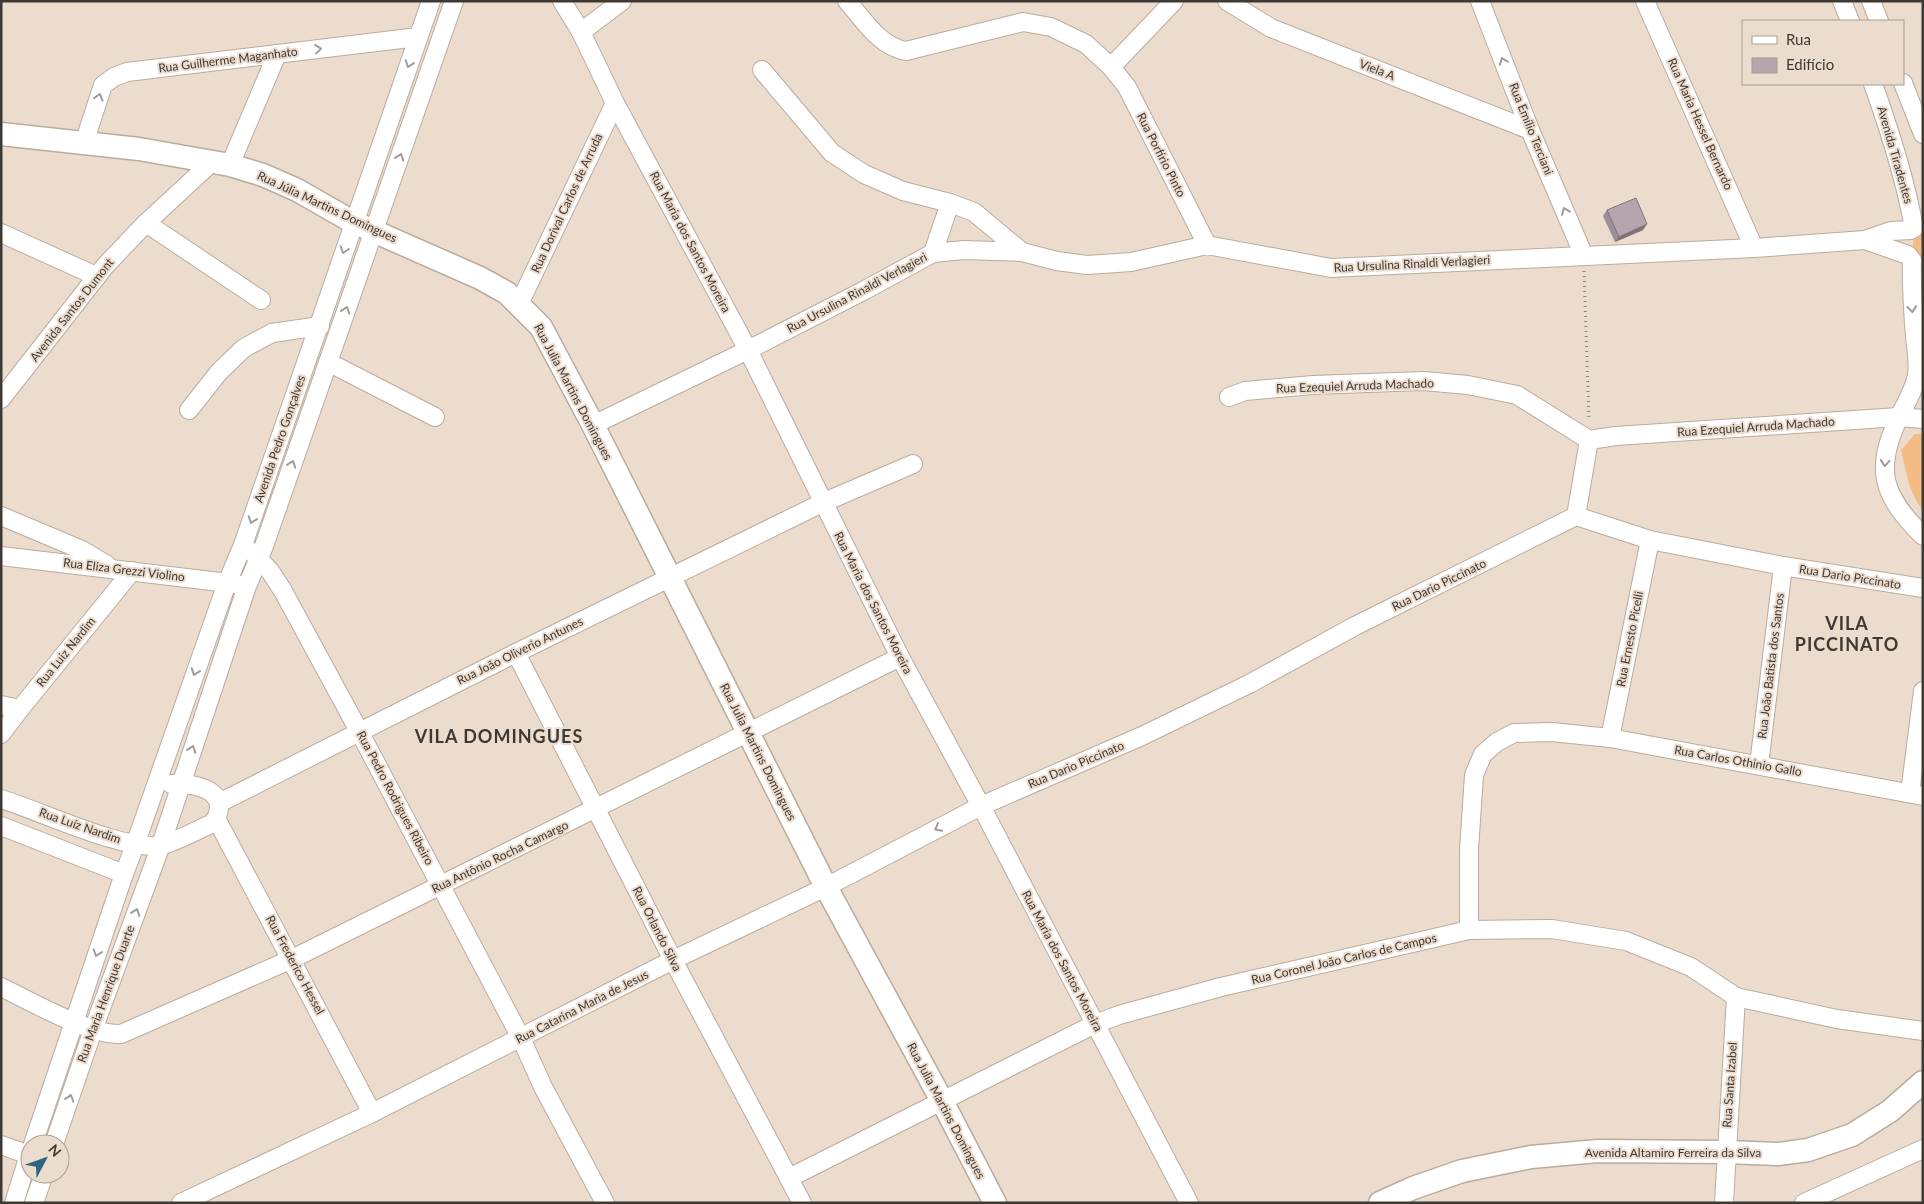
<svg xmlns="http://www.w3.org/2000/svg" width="1924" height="1204" font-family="Lato,sans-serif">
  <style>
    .green { fill: #f4bc84 }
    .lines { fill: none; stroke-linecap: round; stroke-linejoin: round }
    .minor-casing { stroke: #baab9d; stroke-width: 20 }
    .major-casing { stroke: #baab9d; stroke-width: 25 }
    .path { stroke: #8d8379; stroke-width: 3; stroke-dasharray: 1 4; stroke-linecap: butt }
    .minor { stroke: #fff; stroke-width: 18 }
    .major { stroke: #fff; stroke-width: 22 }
    .wall { fill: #9d8d96 }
    .shaded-wall { fill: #7f737a }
    .building { fill: #b6a4af; stroke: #7f737a }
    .oneway { stroke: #9f9c9a }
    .labels { text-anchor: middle; stroke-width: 4; stroke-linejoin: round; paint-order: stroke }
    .street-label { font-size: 12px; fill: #3f3934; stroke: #ecdcce }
    .district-label { font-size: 18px; font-weight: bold; letter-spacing: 1px; fill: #3f3934; stroke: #ecdcce }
  </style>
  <rect width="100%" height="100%" fill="#ecdcce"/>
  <g class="green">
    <path d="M 1923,229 L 1923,261 C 1909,252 1910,238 1923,229 Z"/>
    <path d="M 1915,434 L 1923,434 L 1923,510 C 1909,494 1906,470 1901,450 Z"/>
  </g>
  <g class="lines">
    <g class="minor-casing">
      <g id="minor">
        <path d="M 562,1 L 581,32 L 615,103 L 748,350 L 900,657 L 981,806 L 1189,1203"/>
        <path d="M 847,1 C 864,20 879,46 906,51 L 1023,22 L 1051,27 L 1086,44 L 1111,67 L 1174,1"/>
        <path d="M 1227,1 L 1271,28 L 1530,130"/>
        <path d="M 1480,1 L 1530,130 L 1584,256"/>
        <path d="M 1645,1 L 1754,248"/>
        <path d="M 1842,1 L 1850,21"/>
        <path d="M 1871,1 L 1879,21"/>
        <path d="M 581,32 L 622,1"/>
        <path d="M 1111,67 L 1127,87 L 1207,245"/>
        <path d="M 762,70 L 832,153 L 864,174 L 903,191 L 950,203"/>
        <path d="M 1903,83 L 1923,134"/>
        <path d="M 1873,84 C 1890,131 1905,178 1914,228"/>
        <path d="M 84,143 L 103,85 L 114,77 L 127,72 L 418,37"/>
        <path d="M 230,165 L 277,54"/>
        <path d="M 146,223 L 261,300"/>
        <path d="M 1,233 L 96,276"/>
        <path d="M 1865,240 L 1908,255"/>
        <path d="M 933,253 L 950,203 L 974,212 L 1022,252"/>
        <path d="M 1912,260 C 1911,286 1913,311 1915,337 C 1916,348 1919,363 1917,375 C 1914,391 1906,403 1899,417 C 1874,470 1882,495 1923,536"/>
        <path d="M 519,304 L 615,103"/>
        <path d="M 328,362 L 435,417"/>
        <path d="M 1229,397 L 1245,391 L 1313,385 L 1423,381 L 1468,385 L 1517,395 L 1589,440"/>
        <path d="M 1,399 L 105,266 L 146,223 L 211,163"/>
        <path d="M 189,410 L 219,372 L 244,348 L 272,333 L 320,326"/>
        <path d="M 593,425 L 748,350 L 865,290 L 933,253 L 964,250 L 1022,252 L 1057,261 L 1087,265 L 1131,262 L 1207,245 L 1331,268 L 1754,248 L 1865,240 L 1891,231 L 1911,230"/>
        <path d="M 1,516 L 82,550 L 107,565"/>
        <path d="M 1576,516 L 1589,440 L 1616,436 L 1899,417 L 1923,419"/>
        <path d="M 252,552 L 270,571 L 283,591 L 359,731 L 521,1038 L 543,1087 L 605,1203"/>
        <path d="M 1,556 L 237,584"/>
        <path d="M 516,653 L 673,960 L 802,1203"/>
        <path d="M 1,705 L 20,709"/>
        <path d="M 1,734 L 20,709 L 132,571"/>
        <path d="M 1610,738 L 1650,540"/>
        <path d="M 1759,765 L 1783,566"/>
        <path d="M 1910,793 L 1923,691"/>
        <path d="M 1,799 C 38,810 128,853 162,845 C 178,841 195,831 211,824 C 216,820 219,814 219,807 C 219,786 186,783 171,784"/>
        <path d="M 219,803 L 516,653 L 822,503 L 913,464"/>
        <path d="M 216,818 L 372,1113"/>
        <path d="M 1,826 L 124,874"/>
        <path d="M 1469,930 L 1469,850 L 1474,775 L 1483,754 L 1497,742 L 1514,733 L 1552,732 L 1610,738 L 1923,796"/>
        <path d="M 1,987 C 30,1001 91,1036 121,1034 L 292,959 L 900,657"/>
        <path d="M 33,1144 L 124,874 L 135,845 L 227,583 L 243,545 L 431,1"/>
        <path d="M 54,1144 L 93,1030 L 161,845 L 247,586 L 264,546 L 454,1"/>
        <path d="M 1,1145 L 29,1155"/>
        <path d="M 789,1178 L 1095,1024 L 1119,1015 L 1221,987 L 1469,930 L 1552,929 L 1626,941 L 1691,967 L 1736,997 L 1837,1019 L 1923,1031"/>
        <path d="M 14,1203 L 30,1152"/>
        <path d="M 34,1203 L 44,1174"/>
        <path d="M 181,1203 L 372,1113 L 673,960 L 826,887 L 981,806 L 1142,736 L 1249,684 L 1355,626 L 1576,516 L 1650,540 L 1783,566 L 1923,588"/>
        <path d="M 1724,1203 L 1736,997"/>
        <path d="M 1804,1203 L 1923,1149"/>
      </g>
    </g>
    <g class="major-casing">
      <g id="major">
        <path d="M 1,134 L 139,149 L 230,165 L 263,175 L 297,190 L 353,222 L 480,278 L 507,293 L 541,327 L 593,425 L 826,887 L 942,1101 L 995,1203"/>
        <path d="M 1380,1203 L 1413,1188 L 1462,1171 L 1531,1157 L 1598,1151 L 1726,1152 L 1778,1154 L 1808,1150 L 1852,1135 L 1890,1111 L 1923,1082"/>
      </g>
    </g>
    <path class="path" d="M 1584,271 L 1589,420"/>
    <use href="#minor" class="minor"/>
    <use href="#major" class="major"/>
  </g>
  <path class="wall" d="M 1607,210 L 1643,230 L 1615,242 L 1603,216 Z"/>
  <path class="shaded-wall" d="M 1647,224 L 1643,230 L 1615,242 L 1619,237 Z"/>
  <path class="building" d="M 1636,198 L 1647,224 L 1619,237 L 1607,210 Z"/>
  <defs><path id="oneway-chevron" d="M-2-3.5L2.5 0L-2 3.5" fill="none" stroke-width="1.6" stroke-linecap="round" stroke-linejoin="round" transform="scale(1.25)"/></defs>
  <g class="oneway">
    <use href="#oneway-chevron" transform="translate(318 49) rotate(-7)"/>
    <use href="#oneway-chevron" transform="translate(1503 61) rotate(-111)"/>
    <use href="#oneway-chevron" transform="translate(409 64) rotate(109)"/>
    <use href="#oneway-chevron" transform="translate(99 97) rotate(-73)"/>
    <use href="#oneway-chevron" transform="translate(400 157) rotate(-71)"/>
    <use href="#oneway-chevron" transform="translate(1565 211) rotate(-113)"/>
    <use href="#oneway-chevron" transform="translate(344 250) rotate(108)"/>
    <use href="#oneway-chevron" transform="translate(1912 309) rotate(85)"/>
    <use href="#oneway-chevron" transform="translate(346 310) rotate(-71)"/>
    <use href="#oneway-chevron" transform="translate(1885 463) rotate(95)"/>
    <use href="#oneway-chevron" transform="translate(292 464) rotate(-71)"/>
    <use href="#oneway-chevron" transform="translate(252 520) rotate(109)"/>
    <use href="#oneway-chevron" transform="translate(195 672) rotate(110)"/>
    <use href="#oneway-chevron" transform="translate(192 749) rotate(-71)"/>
    <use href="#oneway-chevron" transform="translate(938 828) rotate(152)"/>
    <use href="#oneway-chevron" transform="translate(136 912) rotate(-70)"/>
    <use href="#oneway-chevron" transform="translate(97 953) rotate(109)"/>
    <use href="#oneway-chevron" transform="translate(70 1098) rotate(-71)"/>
  </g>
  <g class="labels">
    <g class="street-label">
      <text transform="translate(228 60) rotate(-7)" y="4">Rua Guilherme Maganhato</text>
      <text transform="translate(1377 70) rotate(21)" y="4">Viela A</text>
      <text transform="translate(1700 124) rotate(66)" y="4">Rua Maria Hessel Bernardo</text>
      <text transform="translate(1531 129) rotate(68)" y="4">Rua Emílio Terciani</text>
      <text transform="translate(1161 155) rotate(63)" y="4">Rua Porfírio Pinto</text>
      <text transform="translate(1895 155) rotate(74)" y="4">Avenida Tiradentes</text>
      <text transform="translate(567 203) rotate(-65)" y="4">Rua Dorival Carlos de Arruda</text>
      <text transform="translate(327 207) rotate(25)" y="4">Rua Júlia Martins Domingues</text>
      <text transform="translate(690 242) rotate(62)" y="4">Rua Maria dos Santos Moreira</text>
      <text transform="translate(1412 264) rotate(-3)" y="4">Rua Ursulina Rinaldi Verlagieri</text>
      <text transform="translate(857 293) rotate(-28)" y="4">Rua Ursulina Rinaldi Verlagieri</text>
      <text transform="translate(72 310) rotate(-52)" y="4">Avenida Santos Dumont</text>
      <text transform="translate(1355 386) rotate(-2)" y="4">Rua Ezequiel Arruda Machado</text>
      <text transform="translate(573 392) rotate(62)" y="4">Rua Julia Martins Domingues</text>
      <text transform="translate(1756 427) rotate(-4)" y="4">Rua Ezequiel Arruda Machado</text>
      <text transform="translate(280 439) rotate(-71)" y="4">Avenida Pedro Gonçalves</text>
      <text transform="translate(124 570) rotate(7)" y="4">Rua Eliza Grezzi Violino</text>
      <text transform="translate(1850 577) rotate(9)" y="4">Rua Dario Piccinato</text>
      <text transform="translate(1439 585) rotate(-26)" y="4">Rua Dario Piccinato</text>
      <text transform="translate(873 603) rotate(63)" y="4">Rua Maria dos Santos Moreira</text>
      <text transform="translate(1630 639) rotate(-79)" y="4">Rua Ernesto Picelli</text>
      <text transform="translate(520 651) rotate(-26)" y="4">Rua João Oliverio Antunes</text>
      <text transform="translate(66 652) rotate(-51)" y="4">Rua Luiz Nardim</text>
      <text transform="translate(1771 666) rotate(-83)" y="4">Rua João Batista dos Santos</text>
      <text transform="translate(758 752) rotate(63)" y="4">Rua Julia Martins Domingues</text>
      <text transform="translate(1738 761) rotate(10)" y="4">Rua Carlos Othinio Gallo</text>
      <text transform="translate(1076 765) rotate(-23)" y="4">Rua Dario Piccinato</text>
      <text transform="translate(395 798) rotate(62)" y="4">Rua Pedro Rodrigues Ribeiro</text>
      <text transform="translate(80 826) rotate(19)" y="4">Rua Luíz Nardim</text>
      <text transform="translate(500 857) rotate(-26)" y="4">Rua Antônio Rocha Camargo</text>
      <text transform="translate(657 929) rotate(63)" y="4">Rua Orlando Silva</text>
      <text transform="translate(1344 959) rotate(-13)" y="4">Rua Coronel João Carlos de Campos</text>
      <text transform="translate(1062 961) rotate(62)" y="4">Rua Maria dos Santos Moreira</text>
      <text transform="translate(295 965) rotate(62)" y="4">Rua Frederico Hessel</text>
      <text transform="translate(106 994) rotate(-70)" y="4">Rua Maria Henrique Duarte</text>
      <text transform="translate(582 1007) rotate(-27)" y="4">Rua Catarina Maria de Jesus</text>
      <text transform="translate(1730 1085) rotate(-86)" y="4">Rua Santa Izabel</text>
      <text transform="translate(946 1111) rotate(62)" y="4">Rua Julia Martins Domingues</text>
      <text x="1673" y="1157">Avenida Altamiro Ferreira da Silva</text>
    </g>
    <g class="district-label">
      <text x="1847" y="630">VILA<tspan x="1847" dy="21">PICCINATO</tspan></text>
      <text x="499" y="743">VILA DOMINGUES</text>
    </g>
  </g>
  <rect width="1924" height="1204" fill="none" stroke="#3f3934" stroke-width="5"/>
  <rect x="1742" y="20" width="162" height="65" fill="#ecdcce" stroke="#a79b90"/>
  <rect x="1752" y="36" width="25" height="8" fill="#ffffff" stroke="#a79b90"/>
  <text x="1786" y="45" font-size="15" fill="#3f3934">Rua</text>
  <rect x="1752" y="58" width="25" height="15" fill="#b6a4af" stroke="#a79b90"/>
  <text x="1786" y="70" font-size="15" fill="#3f3934">Edifício</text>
  <g transform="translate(45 1159) rotate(49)"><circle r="24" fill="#ecdcce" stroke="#a79b90"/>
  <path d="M0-4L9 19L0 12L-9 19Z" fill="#2f6581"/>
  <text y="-8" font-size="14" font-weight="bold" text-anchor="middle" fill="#3f3934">N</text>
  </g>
</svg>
